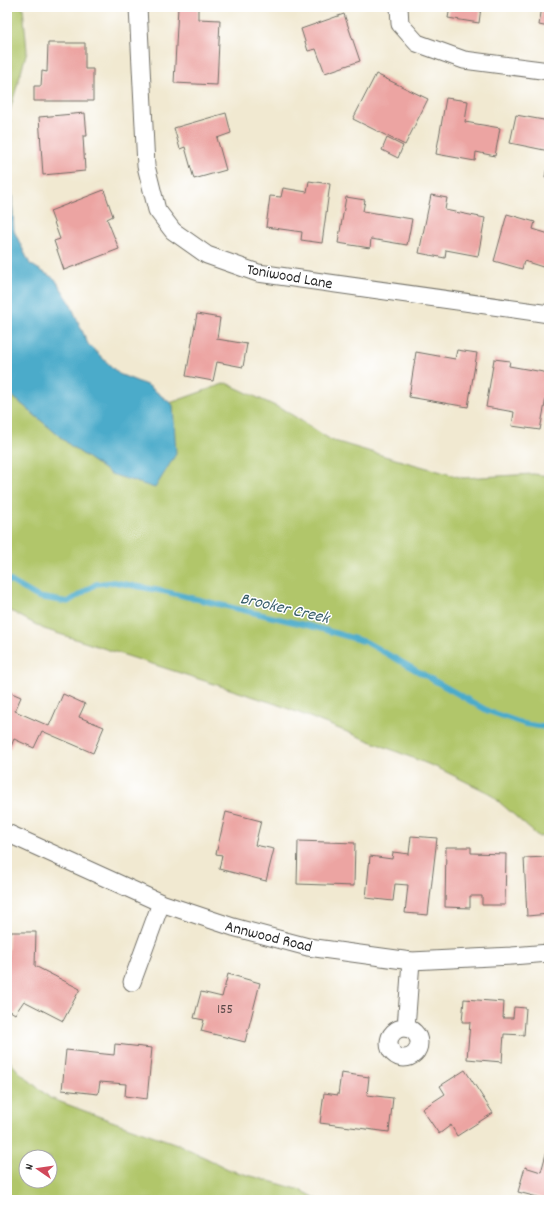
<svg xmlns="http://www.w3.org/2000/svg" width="556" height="1207" font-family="Dekko,sans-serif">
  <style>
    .green { fill: #b1c66b; stroke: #6e784b; fill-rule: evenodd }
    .water { fill: #4babca; stroke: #3b6b7a }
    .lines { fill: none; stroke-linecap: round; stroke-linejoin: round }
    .stream { stroke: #4babca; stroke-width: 5.5 }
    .building { fill: #eca4a2 }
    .minor-casing { stroke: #706e65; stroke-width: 19 }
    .minor { stroke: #fff; stroke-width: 17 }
    .labels { text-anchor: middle; stroke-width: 3; stroke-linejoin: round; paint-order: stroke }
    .number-label { font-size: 14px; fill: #5b4949 }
    .street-label { font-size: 16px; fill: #2b2b2b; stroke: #fff }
    .water-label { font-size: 17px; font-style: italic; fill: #385e6b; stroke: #fff }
  </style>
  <rect width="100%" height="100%" fill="#fff"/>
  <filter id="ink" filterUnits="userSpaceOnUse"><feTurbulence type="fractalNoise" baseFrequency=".025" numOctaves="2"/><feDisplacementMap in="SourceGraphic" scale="8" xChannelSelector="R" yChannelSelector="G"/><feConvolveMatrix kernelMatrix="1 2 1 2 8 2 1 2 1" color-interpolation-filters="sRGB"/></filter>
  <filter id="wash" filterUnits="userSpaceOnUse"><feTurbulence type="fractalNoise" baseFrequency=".012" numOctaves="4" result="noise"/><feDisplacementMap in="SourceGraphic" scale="16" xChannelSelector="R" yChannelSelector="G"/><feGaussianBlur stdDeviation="0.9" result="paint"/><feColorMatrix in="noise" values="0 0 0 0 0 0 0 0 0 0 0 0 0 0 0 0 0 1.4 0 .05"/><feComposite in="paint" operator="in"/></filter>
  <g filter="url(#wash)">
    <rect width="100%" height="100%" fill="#f1e9d1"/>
    <g class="green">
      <path d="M 7,7 L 23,7 L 27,51 L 7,121 Z"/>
      <path d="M 226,383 L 286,411 L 331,440 L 388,457 L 463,478 L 533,474 L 549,476 L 549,835 L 539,837 L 489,793 L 438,768 L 279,705 L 44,629 L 7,609 L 7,386 L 11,395 L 71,446 L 111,474 L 173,405 L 170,403 Z"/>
      <path d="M 7,1058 L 18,1071 L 50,1098 L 106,1119 L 180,1145 L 230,1170 L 301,1190 L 319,1200 L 7,1200 ZM 26,1157 L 50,1157 L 50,1181 L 26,1181 Z"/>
    </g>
    <path class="water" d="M 10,120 L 10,163 L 14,231 L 30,264 L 55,279 L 69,301 L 88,344 L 119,374 L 149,386 L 173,405 L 176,454 L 155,488 L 111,474 L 71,446 L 11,395 L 7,386 L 7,121 Z"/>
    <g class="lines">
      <path class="stream" d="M 7,579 L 38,597 L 68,602 L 96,584 L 114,582 L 167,592 L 318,628 L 366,642 L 488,711 L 525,724 L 549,728"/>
    </g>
    <g id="blocks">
      <g class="building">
        <path d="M 178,7 L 198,7 L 198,19 L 220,20 L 217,85 L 174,83 Z"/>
        <path d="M 450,7 L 481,7 L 479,23 L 448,18 Z"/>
        <path d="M 542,7 L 549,7 L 549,27 L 539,25 Z"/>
        <path d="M 344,14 L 360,61 L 325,73 L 316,49 L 308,51 L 301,29 Z"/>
        <path d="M 48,43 L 85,43 L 85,69 L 93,69 L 93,101 L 34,101 L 34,86 L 41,86 L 42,71 L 47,72 Z"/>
        <path d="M 376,74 L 428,99 L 405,145 L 353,119 Z"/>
        <path d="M 446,98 L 468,101 L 465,122 L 500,128 L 495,156 L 476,152 L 475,161 L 436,154 Z"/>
        <path d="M 85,113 L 87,136 L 83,136 L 85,171 L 43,175 L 39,117 Z"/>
        <path d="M 226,113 L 231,133 L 217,138 L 226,170 L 194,179 L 185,147 L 180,149 L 174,128 Z"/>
        <path d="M 516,115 L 549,121 L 549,151 L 510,143 Z"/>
        <path d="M 387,138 L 403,146 L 398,158 L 382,150 Z"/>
        <path d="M 548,162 L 549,162 L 549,178 L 545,177 Z"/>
        <path d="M 309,181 L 330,184 L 322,243 L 301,240 L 302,232 L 266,227 L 270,196 L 281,197 L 283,188 L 307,192 Z"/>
        <path d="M 104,190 L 113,216 L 107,219 L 119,249 L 64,270 L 54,241 L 60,239 L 50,211 Z"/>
        <path d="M 431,195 L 447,198 L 445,210 L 485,218 L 478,256 L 446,250 L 445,258 L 419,253 Z"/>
        <path d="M 346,197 L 365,200 L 363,211 L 412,219 L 407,245 L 371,239 L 370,248 L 338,243 Z"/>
        <path d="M 507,214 L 535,222 L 533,229 L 549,234 L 549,269 L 524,261 L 522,269 L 494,261 Z"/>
        <path d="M 197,314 L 220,318 L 217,339 L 247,344 L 243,367 L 217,362 L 213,381 L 186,376 Z"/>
        <path d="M 457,350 L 477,353 L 468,407 L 409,397 L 416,352 L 455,359 Z"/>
        <path d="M 494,359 L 510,361 L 509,366 L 549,373 L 549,382 L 540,430 L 512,426 L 514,412 L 486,407 Z"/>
        <path d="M 7,691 L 21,697 L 15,711 L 49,726 L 63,694 L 85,704 L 79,717 L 104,727 L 93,753 L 42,731 L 34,748 L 14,739 L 10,749 L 7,748 Z"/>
        <path d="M 226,812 L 261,821 L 255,845 L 274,849 L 266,881 L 219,869 L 222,855 L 216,854 Z"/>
        <path d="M 411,836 L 437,838 L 428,915 L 405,913 L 408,885 L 395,884 L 393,901 L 366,898 L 370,856 L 392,859 L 393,852 L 409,854 Z"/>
        <path d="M 298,841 L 355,843 L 354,886 L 297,884 Z"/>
        <path d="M 446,847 L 471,847 L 471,853 L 506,854 L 505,905 L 482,905 L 482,896 L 470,896 L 470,908 L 445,907 Z"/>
        <path d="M 547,857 L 548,867 L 549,867 L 549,914 L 527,916 L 524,858 Z"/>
        <path d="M 9,932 L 36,932 L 35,966 L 80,989 L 63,1021 L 24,1001 L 15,1014 L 7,1009 L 7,956 L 8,954 Z"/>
        <path d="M 228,974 L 260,983 L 245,1042 L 201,1031 L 204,1020 L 194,1018 L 201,992 L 222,997 Z"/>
        <path d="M 464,999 L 504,1002 L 503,1018 L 513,1018 L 514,1007 L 526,1008 L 524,1035 L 504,1034 L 502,1062 L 467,1059 L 470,1022 L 462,1022 Z"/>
        <path d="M 115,1044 L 152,1048 L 147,1099 L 125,1096 L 126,1084 L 100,1082 L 98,1094 L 62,1090 L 66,1050 L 114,1055 Z"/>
        <path d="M 465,1070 L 493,1113 L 457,1136 L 451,1125 L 439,1134 L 422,1109 L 445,1094 L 440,1086 Z"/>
        <path d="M 341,1073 L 369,1077 L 367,1095 L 393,1098 L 389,1132 L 320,1123 L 324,1093 L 338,1095 Z"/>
        <path d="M 549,1143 L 549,1200 L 518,1192 L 525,1167 L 541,1172 Z"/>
      </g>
    </g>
  </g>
  <g filter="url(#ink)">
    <use href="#blocks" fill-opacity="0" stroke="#706e65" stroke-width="1"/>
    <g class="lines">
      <g class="minor-casing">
        <g id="minor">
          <path d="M 138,7 L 146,166 L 157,210 L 173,231 L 207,255 L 258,273 L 549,314"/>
          <path d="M 399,7 L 400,24 L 417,43 L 464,60 L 549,71"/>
          <path d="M 7,833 L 161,903 L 233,927 L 308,947 L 411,961 L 512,956 L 549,953"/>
          <path d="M 132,982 L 161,903"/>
          <circle cx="404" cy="1043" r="15"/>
          <path d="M 406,1028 L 411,961"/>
        </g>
      </g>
      <use href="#minor" class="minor"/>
    </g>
  </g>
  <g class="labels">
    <g class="number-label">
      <text x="225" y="1013">155</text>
    </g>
    <g class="street-label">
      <text transform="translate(290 275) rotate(10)" y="6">Toniwood Lane</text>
      <text transform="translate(269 935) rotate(14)" y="6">Annwood Road</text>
    </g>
    <g class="water-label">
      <text transform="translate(285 607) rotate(13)" y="6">Brooker Creek</text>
    </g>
  </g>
  <rect width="556" height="1207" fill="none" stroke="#fff" stroke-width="24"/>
  <g transform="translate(38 1169) rotate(283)"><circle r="19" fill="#ffffff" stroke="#aaaaaa"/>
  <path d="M0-3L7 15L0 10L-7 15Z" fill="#d1495b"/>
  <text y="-6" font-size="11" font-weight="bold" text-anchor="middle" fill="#2b2b2b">N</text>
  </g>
</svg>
